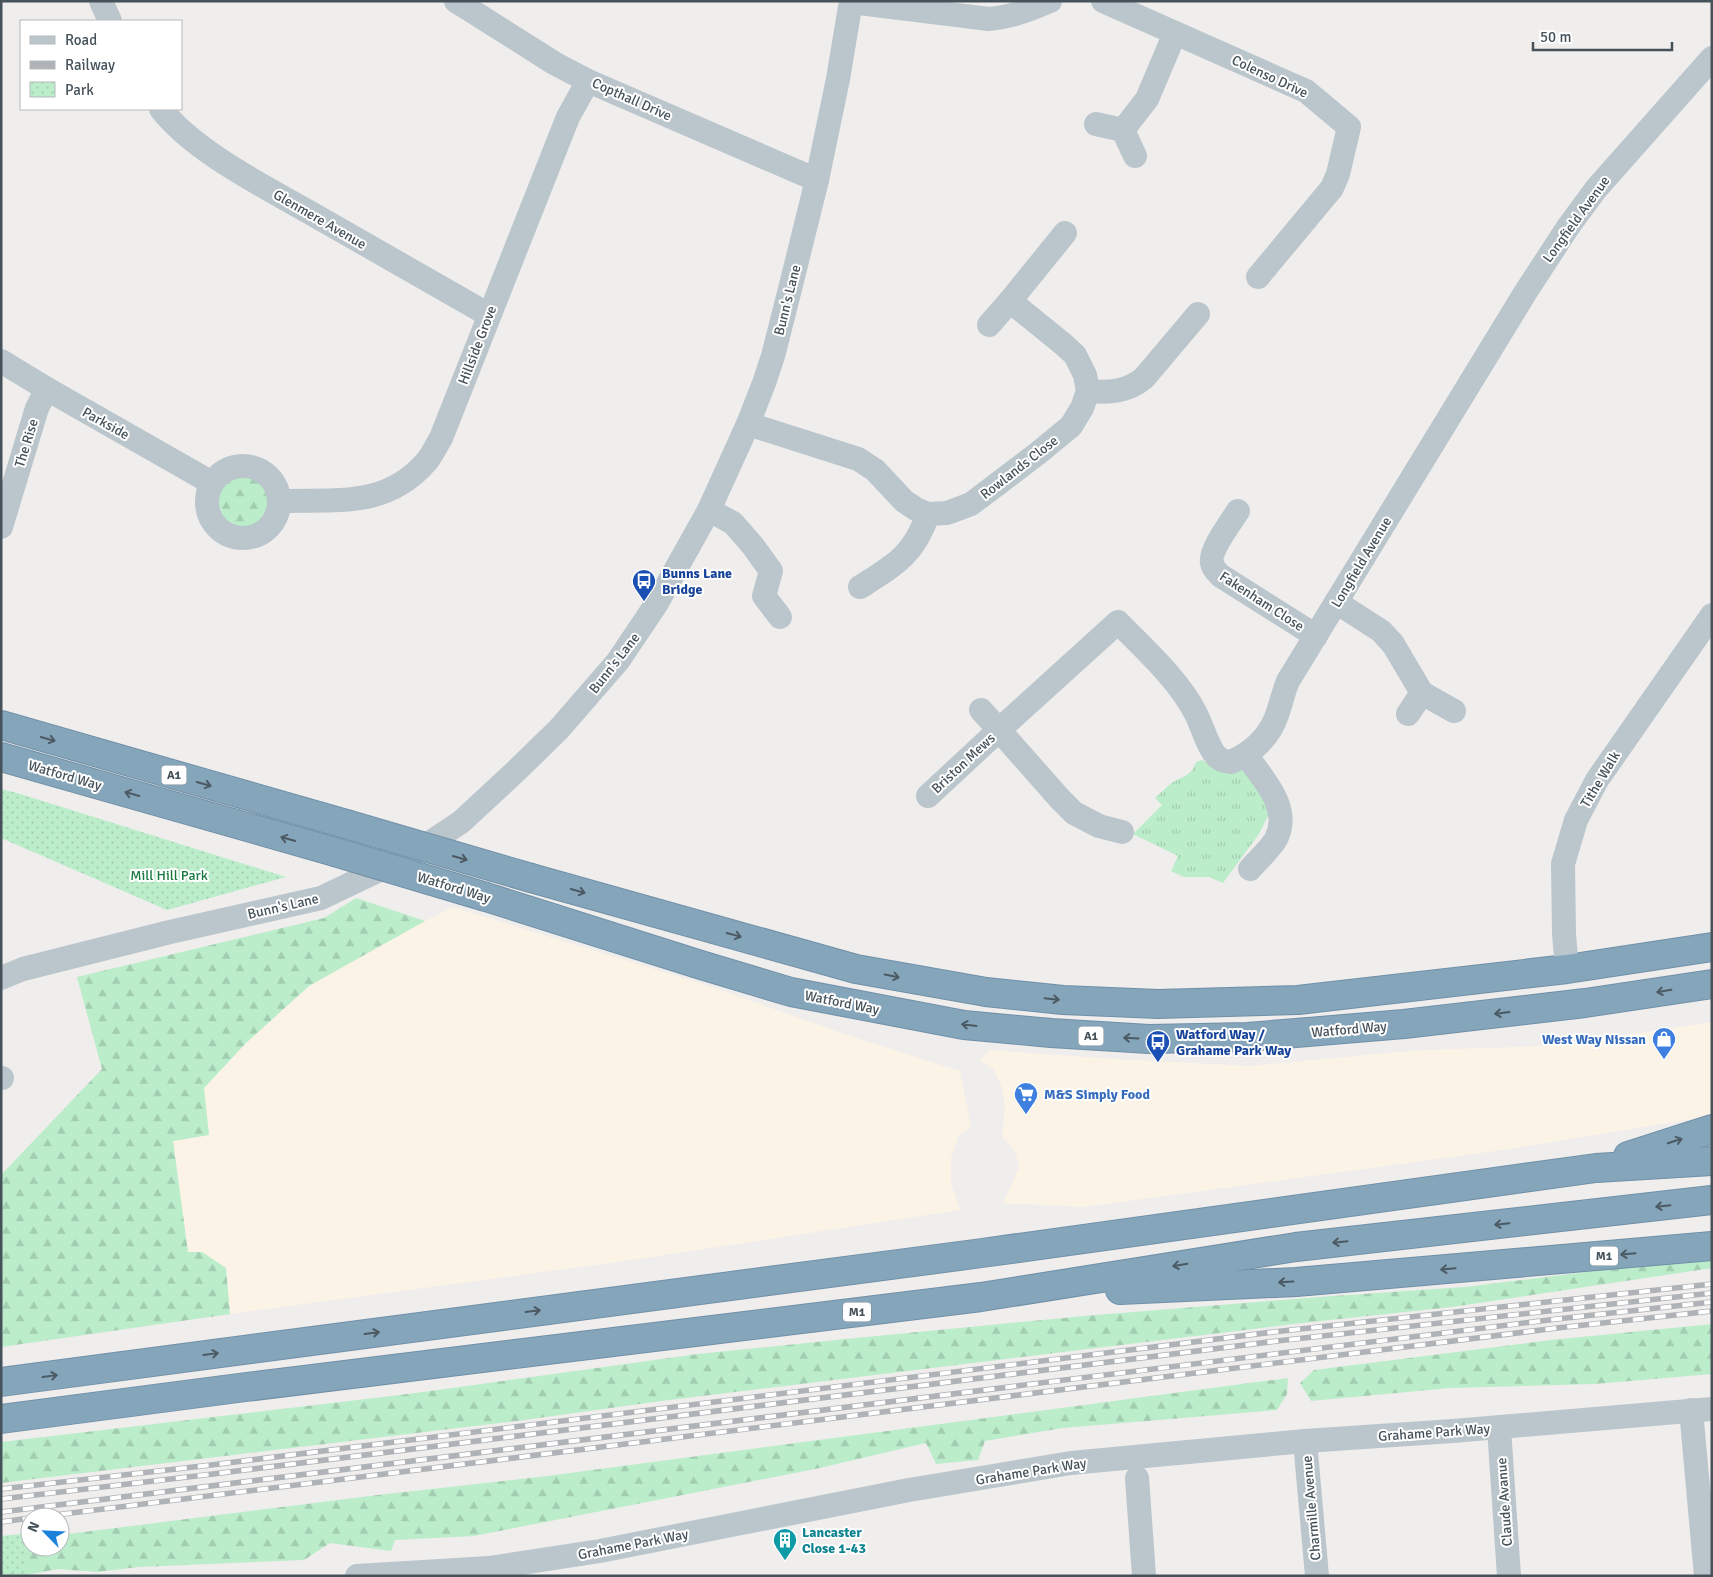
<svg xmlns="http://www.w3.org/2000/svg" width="1713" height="1577" font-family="Signika,sans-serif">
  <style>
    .commercial { fill: #fbf3e5 }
    .grass { fill: url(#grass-tufts) }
    .forest { fill: url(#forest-firs) }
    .park { fill: url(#park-dots) }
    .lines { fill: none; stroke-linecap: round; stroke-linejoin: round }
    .highway-casing { stroke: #7090a7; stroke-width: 30 }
    .minor { stroke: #bbc6cc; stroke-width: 24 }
    .highway { stroke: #85a5bb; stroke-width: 28 }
    .rail-casing { stroke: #afb3b7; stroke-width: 5.5 }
    .rail { stroke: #fff; stroke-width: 4; stroke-dasharray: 11; stroke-linecap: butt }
    .highway-bridge-casing { stroke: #7090a7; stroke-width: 30; stroke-linecap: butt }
    .highway-bridge { stroke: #85a5bb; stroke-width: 28 }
    .oneway { stroke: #4c5a64 }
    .labels { text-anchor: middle; stroke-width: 4; stroke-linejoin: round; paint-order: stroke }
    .shield { fill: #fff; stroke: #7e868c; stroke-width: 1 }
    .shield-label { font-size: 12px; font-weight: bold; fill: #46525a }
    .street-label { font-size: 14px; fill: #46525a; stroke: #fff }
    .transit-label { font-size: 14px; font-weight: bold; fill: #164399; stroke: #fff; text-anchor: start }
    .park-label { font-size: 14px; fill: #18793f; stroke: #fff }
    .shop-label { font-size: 14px; font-weight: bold; fill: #366cbe; stroke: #fff; text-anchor: end }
    .culture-label { font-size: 14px; font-weight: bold; fill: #0d838f; stroke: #fff; text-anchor: start }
  </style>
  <defs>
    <pattern id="grass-tufts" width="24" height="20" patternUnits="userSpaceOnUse" patternTransform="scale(1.25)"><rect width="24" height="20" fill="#bbedca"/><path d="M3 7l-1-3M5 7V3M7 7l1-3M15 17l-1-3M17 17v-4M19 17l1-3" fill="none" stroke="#a2cdb0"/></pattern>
    <pattern id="forest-firs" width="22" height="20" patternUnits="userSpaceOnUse" patternTransform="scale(1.25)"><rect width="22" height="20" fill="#bbedca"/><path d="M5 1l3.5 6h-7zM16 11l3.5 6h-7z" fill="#a2cdb0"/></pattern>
    <pattern id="park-dots" width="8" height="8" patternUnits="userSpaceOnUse" patternTransform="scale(1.25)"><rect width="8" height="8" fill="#bbedca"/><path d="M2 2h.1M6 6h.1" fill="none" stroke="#a2cdb0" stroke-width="1.8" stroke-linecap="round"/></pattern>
  </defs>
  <rect width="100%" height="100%" fill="#f0eded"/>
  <g class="commercial">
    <path d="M 453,907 L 709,986 L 850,1036 L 960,1071 L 971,1126 L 959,1135 L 951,1158 L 951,1184 L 960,1210 L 632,1260 L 230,1314 L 226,1268 L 188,1253 L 173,1141 L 209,1135 L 204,1088 L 246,1043 L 309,986 L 425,921 Z"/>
    <path d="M 1712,1022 L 1712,1116 L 1496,1151 L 1084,1207 L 1003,1203 L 1019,1168 L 1016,1154 L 1002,1136 L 1005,1109 L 1002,1088 L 994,1070 L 980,1060 L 990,1050 L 1114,1059 L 1249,1066 L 1420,1050 L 1552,1046 Z"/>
  </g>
  <path class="grass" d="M 1202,760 L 1214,766 L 1245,770 L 1264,792 L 1270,812 L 1259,834 L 1223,883 L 1209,877 L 1184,877 L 1171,871 L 1178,856 L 1133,834 L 1162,805 L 1155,798 C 1161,793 1167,786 1173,782 C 1184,776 1192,775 1196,762 Z"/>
  <g class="forest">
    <circle cx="243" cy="501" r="30"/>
    <path d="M 356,898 L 425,921 L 309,986 L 246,1043 L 204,1088 L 209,1135 L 173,1141 L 188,1252 L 202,1252 L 226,1268 L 230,1314 L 1,1347 L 1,1175 L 102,1069 L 77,977 L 324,918 Z"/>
    <path d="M 1712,1258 L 1712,1268 L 1452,1307 L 1302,1323 L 661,1401 L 517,1421 L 1,1483 L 1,1442 L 408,1394 L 698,1354 L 856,1338 L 1084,1316 L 1319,1297 L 1464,1287 L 1668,1262 Z"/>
    <path d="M 1712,1324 L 1712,1374 L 1595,1384 L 1450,1388 L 1311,1401 L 1300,1383 L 1314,1370 L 1551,1340 Z"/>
    <path d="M 1288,1378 L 1287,1394 L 1277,1410 L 1063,1428 L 985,1441 L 978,1460 L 936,1464 L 926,1443 L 815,1469 L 474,1536 L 395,1540 L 391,1551 L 330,1543 L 304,1560 L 139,1567 L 97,1572 L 58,1569 L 21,1576 L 1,1576 L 1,1542 L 30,1538 L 30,1547 L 60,1547 L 60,1535 L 378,1495 L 547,1476 Z"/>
  </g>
  <g class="park">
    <path d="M 1,789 L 17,793 L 286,877 L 167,910 L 1,838 Z"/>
    <path d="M 22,1534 L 27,1576 L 1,1576 L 1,1536 Z"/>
  </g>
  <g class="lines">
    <g class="highway-casing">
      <g id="highway">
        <path d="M 1,725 L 346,824"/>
        <path d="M 1,757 L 335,852"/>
        <path d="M 531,878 L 856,969 L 986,992 L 1063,1000 L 1158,1004 L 1298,1000 L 1567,969 L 1712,947"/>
        <path d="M 486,897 L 701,965 L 791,992 L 964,1025 L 1051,1033 L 1149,1039 L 1248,1037 L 1404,1024 L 1585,1003 L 1712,984"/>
        <path d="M 1628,1156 L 1712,1129"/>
        <path d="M 1120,1290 L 1296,1282 L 1712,1246"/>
        <path d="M 1,1382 L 982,1253 L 1596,1168 L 1712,1161"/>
        <path d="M 1,1419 L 246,1387 L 981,1297 L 1296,1247 L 1712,1200"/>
      </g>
    </g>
    <g class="minor">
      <path d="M 101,1 L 110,21"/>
      <path d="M 456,1 L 554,63 L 588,81 L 817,180"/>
      <path d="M 1103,1 L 1306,91 L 1349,127 L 1338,174 L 1332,188 L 1258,277"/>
      <path d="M 851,2 L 989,19 C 1011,17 1029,10 1050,1"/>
      <path d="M 161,109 C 194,151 260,184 307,211 C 368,246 428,280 489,315"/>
      <path d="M 1096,124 L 1123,130 L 1135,156"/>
      <path d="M 1123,130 L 1147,99 L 1175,33"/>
      <path d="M 989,325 L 1010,301"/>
      <path d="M 1,361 L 47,389 L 212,483"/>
      <path d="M 1088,391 C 1109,393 1127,392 1144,378 L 1198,314"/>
      <path d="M 748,424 L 858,459 L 875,470 L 904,501 L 916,509 L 928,514 L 947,513 L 971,504 L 1037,454 L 1071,426 L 1082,408 L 1088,391 L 1085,375 L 1075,355 L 1063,344 L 1010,301 L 1065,233"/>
      <circle cx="243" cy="502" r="36"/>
      <path d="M 279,501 C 335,499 386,509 427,461 C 432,455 436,446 441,438 L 568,117 L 588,81"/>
      <path d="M 709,510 L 733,523 L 753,546 L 771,571 L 764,596 L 780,617"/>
      <path d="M 1238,511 C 1231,522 1209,551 1212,563 C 1213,569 1217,572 1221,576 L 1316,636"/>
      <path d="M 1,527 L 37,408 L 47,389"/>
      <path d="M 860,587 C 895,565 914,555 928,514"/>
      <path d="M 1336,602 L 1381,631 L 1393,644 L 1422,693 L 1454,711"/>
      <path d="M 981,710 L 999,730 L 1118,622 C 1145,650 1177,678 1195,712 C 1202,724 1209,753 1220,759 C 1223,761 1227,761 1231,762 C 1251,753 1269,738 1277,715 C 1281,704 1283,693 1288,681 L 1525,293 L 1568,227 L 1596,189 L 1712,58"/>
      <path d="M 1408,714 L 1422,693"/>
      <path d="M 1246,755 C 1263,779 1292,808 1276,839 C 1271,848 1257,861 1250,869"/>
      <path d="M 928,796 L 999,730 L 1060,799 L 1074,813 L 1099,826 L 1122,832"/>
      <path d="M 1567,969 L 1564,934 L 1563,864 L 1576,820 L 1597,780 L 1712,615"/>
      <path d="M 1,978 L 23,969 L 170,932 L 321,898 L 413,854 L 461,822 L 516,771 L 559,729 L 618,661 L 657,603 L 709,510 L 748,424 L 764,383 L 773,356 L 790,289 L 817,180 L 838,79 L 851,1"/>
      <path d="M 1,1078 L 2,1078"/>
      <path d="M 1691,1410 L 1706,1576"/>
      <path d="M 1499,1428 L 1509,1576"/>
      <path d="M 1305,1441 L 1317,1576"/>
      <path d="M 1137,1478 L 1144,1576"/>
      <path d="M 357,1576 L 489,1568 L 600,1551 L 909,1490 L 1071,1463 L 1305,1441 L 1453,1431 L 1712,1409"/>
    </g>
    <use href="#highway" class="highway"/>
    <g class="rail-casing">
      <g id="rail">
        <path d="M 1,1489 L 211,1465 L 1273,1332 L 1712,1284"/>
        <path d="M 1,1499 L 213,1474 L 1277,1341 L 1712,1293"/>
        <path d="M 1,1512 L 1557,1319 L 1712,1302"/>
        <path d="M 39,1517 L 1557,1328 L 1712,1311"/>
        <path d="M 1,1522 L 30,1518"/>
      </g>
    </g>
    <use href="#rail" class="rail"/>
    <g class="highway-bridge-casing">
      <g id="highway-bridge">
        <path d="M 346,824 L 531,878"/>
        <path d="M 335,852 L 486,897"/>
      </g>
    </g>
    <use href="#highway-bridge" class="highway-bridge"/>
  </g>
  <defs><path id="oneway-shaft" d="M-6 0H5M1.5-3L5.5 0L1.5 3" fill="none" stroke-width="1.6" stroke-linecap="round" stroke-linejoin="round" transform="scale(1.25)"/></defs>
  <g class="oneway">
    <use href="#oneway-shaft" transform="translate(48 739) rotate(16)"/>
    <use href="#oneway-shaft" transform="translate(204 784) rotate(16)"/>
    <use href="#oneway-shaft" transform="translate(132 794) rotate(-164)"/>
    <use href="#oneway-shaft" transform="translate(288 839) rotate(-164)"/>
    <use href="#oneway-shaft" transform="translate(460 858) rotate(16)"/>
    <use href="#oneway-shaft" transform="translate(578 891) rotate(16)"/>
    <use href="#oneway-shaft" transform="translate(734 935) rotate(15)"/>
    <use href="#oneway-shaft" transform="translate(892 976) rotate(11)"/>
    <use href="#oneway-shaft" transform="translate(1664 991) rotate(171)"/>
    <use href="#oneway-shaft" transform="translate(1052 999) rotate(6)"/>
    <use href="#oneway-shaft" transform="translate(1502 1013) rotate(173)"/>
    <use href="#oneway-shaft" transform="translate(969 1025) rotate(-173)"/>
    <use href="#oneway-shaft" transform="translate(1131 1038) rotate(-177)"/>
    <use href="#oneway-shaft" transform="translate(1675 1141) rotate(-18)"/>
    <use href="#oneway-shaft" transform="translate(1663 1206) rotate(174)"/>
    <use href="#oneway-shaft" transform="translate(1502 1224) rotate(174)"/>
    <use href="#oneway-shaft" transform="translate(1340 1242) rotate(174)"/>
    <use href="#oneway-shaft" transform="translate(1628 1254) rotate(175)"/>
    <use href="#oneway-shaft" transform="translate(1180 1265) rotate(171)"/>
    <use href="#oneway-shaft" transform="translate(1448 1269) rotate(175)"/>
    <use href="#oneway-shaft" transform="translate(1286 1282) rotate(177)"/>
    <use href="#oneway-shaft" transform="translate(533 1311) rotate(-7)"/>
    <use href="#oneway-shaft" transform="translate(372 1333) rotate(-7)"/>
    <use href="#oneway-shaft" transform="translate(211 1354) rotate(-8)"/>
    <use href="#oneway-shaft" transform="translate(50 1376) rotate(-8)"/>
  </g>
  <defs>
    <g id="bus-pin" transform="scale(1.25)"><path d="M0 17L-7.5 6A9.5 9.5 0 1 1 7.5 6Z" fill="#1a4fb4" stroke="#fff"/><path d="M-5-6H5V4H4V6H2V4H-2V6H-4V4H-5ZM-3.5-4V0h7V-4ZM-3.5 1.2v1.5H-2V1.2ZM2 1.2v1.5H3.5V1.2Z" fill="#fff"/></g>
    <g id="shop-pin" transform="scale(1.25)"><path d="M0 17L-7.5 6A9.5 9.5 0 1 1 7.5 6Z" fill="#3f7fe0" stroke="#fff"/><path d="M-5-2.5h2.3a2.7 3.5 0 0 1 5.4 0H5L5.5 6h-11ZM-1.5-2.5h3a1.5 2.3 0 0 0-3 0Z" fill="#fff"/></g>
    <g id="supermarket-pin" transform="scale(1.25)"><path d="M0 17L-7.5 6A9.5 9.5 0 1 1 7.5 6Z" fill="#3f7fe0" stroke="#fff"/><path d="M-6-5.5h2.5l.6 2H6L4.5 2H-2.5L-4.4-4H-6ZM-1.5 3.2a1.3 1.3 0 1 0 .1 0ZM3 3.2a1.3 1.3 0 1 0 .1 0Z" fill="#fff"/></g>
    <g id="building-pin" transform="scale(1.25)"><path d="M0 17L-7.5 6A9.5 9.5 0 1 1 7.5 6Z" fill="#0f9aa8" stroke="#fff"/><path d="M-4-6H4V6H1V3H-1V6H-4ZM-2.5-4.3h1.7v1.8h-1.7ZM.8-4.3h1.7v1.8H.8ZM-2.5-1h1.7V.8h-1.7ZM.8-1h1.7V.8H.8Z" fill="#fff"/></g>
  </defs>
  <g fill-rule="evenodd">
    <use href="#bus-pin" x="644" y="581"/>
    <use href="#shop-pin" x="1664" y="1039"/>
    <use href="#bus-pin" x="1158" y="1042"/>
    <use href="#supermarket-pin" x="1026" y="1094"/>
    <use href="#building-pin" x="785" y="1540"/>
  </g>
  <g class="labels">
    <g class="shield">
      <rect x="161.5" y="765.5" width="25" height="19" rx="4"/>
      <rect x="1078.5" y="1026.5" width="25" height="19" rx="4"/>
      <rect x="1590" y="1246.5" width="28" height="19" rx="4"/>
      <rect x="843" y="1302.5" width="28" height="19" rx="4"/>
    </g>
    <g class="shield-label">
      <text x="174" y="779">A1</text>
      <text x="1091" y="1040">A1</text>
      <text x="1604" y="1260">M1</text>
      <text x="857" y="1316">M1</text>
    </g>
    <g class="street-label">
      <text transform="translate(1270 76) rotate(25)" y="5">Colenso Drive</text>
      <text transform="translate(632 99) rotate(24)" y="5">Copthall Drive</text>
      <text transform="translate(320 219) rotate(30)" y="5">Glenmere Avenue</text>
      <text transform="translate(1576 219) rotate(-54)" y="5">Longfield Avenue</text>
      <text transform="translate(787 300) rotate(-76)" y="5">Bunn's Lane</text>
      <text transform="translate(477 345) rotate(-69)" y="5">Hillside Grove</text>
      <text transform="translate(106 423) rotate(29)" y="5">Parkside</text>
      <text transform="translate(26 443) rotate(-73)" y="5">The Rise</text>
      <text transform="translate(1019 467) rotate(-38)" y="5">Rowlands Close</text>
      <text transform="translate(1361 562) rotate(-59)" y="5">Longfield Avenue</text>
      <text transform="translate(1262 601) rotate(33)" y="5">Fakenham Close</text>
      <text transform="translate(614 663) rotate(-52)" y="5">Bunn's Lane</text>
      <text transform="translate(963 763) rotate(-43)" y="5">Briston Mews</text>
      <text transform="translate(65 775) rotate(16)" y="5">Watford Way</text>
      <text transform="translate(1600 779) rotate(-59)" y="5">Tithe Walk</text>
      <text transform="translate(454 887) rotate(17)" y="5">Watford Way</text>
      <text transform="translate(283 906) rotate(-13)" y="5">Bunn's Lane</text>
      <text transform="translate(842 1002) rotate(11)" y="5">Watford Way</text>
      <text transform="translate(1349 1029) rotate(-5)" y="5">Watford Way</text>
      <text transform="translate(1434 1432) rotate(-4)" y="5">Grahame Park Way</text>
      <text transform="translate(1031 1471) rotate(-9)" y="5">Grahame Park Way</text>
      <text transform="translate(1504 1502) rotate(-94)" y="5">Claude Avanue</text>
      <text transform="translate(1311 1508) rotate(-95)" y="5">Charmille Avenue</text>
      <text transform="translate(633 1544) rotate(-11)" y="5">Grahame Park Way</text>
    </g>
    <g class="transit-label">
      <text x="662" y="578">Bunns Lane<tspan x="662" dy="16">Bridge</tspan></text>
      <text x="1176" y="1039">Watford Way /<tspan x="1176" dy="16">Grahame Park Way</tspan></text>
    </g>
    <g class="park-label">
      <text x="169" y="880">Mill Hill Park</text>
    </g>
    <g class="shop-label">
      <text x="1646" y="1044">West Way Nissan</text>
      <text x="1044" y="1099" text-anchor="start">M&amp;S Simply Food</text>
    </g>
    <g class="culture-label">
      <text x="802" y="1537">Lancaster<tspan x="802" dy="16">Close 1-43</tspan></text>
    </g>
  </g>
  <rect width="1713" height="1577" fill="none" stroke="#46525a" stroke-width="5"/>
  <rect x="20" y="20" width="162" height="90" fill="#ffffff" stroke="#b5babd"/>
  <rect x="30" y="36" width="25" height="8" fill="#bbc6cc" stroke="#b5babd"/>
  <text x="65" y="45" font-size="15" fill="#46525a">Road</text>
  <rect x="30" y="61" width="25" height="8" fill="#afb3b7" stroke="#b5babd"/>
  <text x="65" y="70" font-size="15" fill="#46525a">Railway</text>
  <rect x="30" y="82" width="25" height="15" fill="url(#park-dots)" stroke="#b5babd"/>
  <text x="65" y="95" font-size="15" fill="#46525a">Park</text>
  <g transform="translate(45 1532) rotate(294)"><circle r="24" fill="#ffffff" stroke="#b5babd"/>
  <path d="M0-4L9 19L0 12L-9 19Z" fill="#1c81da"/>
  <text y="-8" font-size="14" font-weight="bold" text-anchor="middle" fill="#46525a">N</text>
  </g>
  <path d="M1533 42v8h139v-8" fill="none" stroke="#46525a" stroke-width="2.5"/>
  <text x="1540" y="42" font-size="15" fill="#46525a" stroke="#ffffff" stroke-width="4" paint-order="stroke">50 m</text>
</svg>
